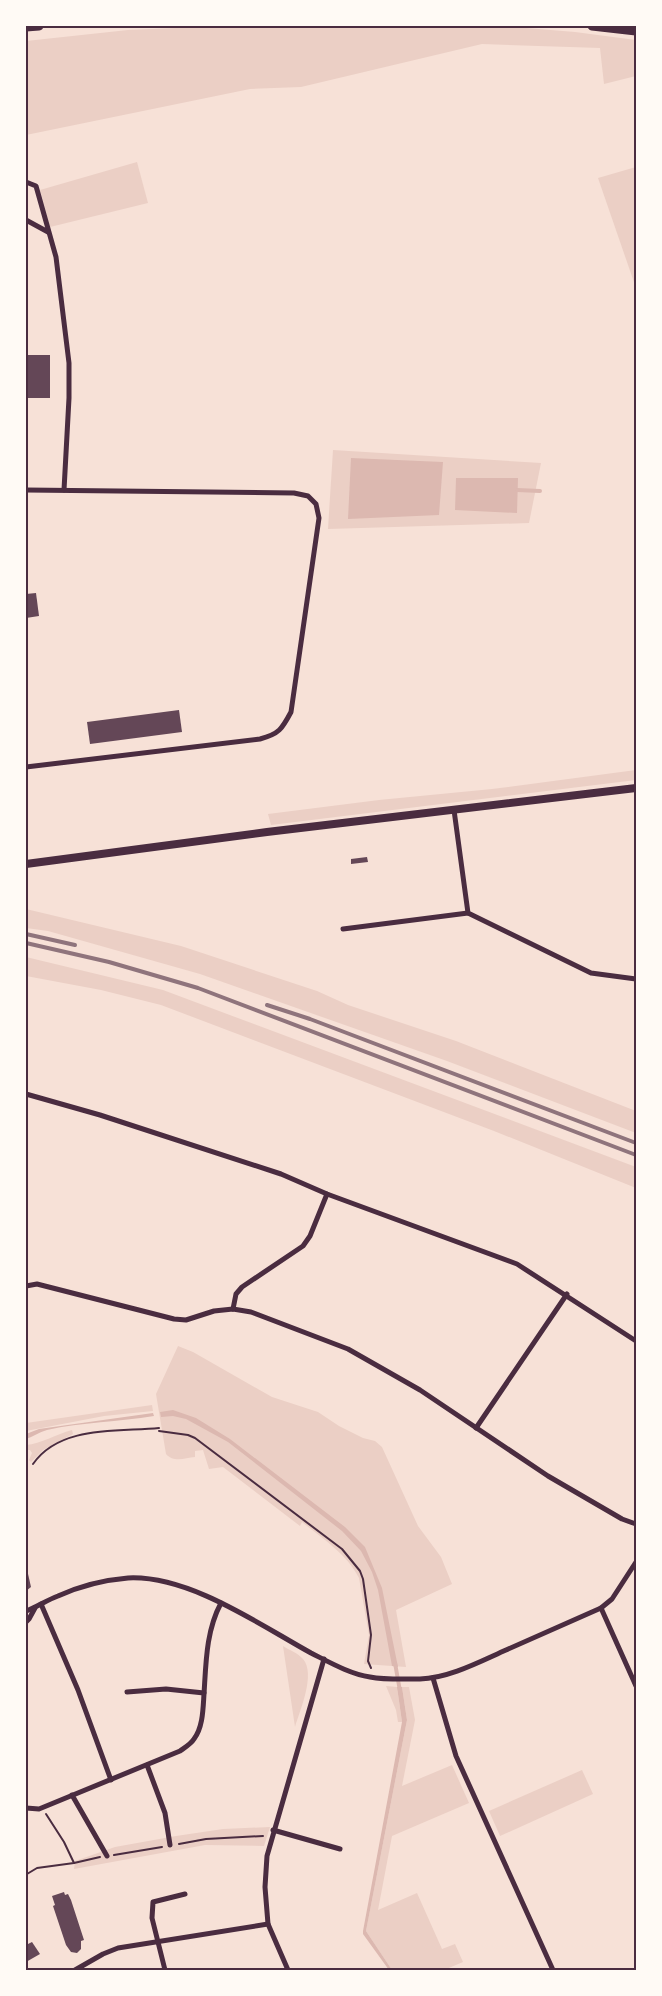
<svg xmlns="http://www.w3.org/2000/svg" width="662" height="1996" font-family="Commissioner,sans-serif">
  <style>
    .green { fill: #ebcfc5 }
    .water { fill: #dcb8b0 }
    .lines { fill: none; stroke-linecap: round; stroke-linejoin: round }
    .stream { stroke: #dcb8b0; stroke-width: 4 }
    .building { fill: #644757 }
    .path { stroke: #4a2c40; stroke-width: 2 }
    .minor { stroke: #4a2c40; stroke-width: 5 }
    .secondary { stroke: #4a2c40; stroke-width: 8 }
    .trunk { stroke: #4a2c40; stroke-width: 9 }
    .rail { stroke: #8f747c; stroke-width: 4 }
    .neatline { fill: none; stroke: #4a2c40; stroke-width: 2 }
  </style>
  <rect width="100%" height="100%" fill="#f7e1d7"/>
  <g class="green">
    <path d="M 291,26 L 502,26 L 575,32 L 636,40 L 636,76 L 604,84 L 600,48 L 482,44 L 301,87 L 250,89 L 26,135 L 26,41 L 128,30 L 199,27 Z"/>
    <path d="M 137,162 L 148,203 L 50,227 L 40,190 Z"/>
    <path d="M 636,167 L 636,288 L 598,178 Z"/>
    <path d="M 333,450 L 541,463 L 529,523 L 328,529 Z"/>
    <path d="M 636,770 L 636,780 L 271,825 L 268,814 L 379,800 L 492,789 Z"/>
    <path d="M 26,909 L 181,946 L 317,991 L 348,1005 L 456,1041 L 636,1111 L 636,1133 L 447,1061 L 200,974 L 48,931 L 26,928 Z"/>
    <path d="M 26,957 L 163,990 L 636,1167 L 636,1188 L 494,1131 L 161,1005 L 101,990 L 26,976 Z"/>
    <path d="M 178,1346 L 193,1352 L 272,1397 L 318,1412 L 339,1426 L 363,1438 L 375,1441 L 382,1447 L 418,1526 L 441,1557 L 452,1584 L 396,1610 L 406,1667 L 364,1664 L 369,1635 L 359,1578 C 347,1554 323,1539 302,1522 L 300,1526 L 223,1467 L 209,1469 L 203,1450 L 195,1451 L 195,1457 C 185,1458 174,1463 166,1454 L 156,1394 Z"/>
    <path d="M 152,1405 L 153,1411 L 104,1416 L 26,1431 L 26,1423 Z"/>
    <path d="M 72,1430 L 73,1434 L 43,1450 L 31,1462 L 29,1460 L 32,1453 L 30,1450 L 26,1450 L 26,1445 C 41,1444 56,1434 72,1430 Z"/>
    <path d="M 283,1646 C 289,1650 298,1653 303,1659 C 316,1674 300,1710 295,1727 Z"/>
    <path d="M 386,1686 L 397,1687 L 402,1722 L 398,1722 L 396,1710 Z"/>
    <path d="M 402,1687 L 409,1687 L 415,1720 L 402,1786 L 452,1765 L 469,1803 L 392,1836 L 378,1910 L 417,1893 L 442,1949 L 455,1944 L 463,1962 L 444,1970 L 392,1970 L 366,1931 L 407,1720 Z"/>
    <path d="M 582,1770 L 593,1794 L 500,1836 L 489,1811 Z"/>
    <path d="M 270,1827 L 264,1846 L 205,1845 L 74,1869 L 75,1861 L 115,1847 L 176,1836 L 223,1829 Z"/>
  </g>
  <g class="water">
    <path d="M 351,458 L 443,462 L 439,515 L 348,519 Z"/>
    <path d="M 456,478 L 518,478 L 517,513 L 455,510 Z"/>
    <path d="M 173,1410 L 196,1418 L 230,1439 L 345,1527 L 365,1547 L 382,1588 L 398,1667 L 392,1666 L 378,1590 L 372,1572 L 361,1551 L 342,1531 L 228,1442 L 186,1419 L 173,1416 L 161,1417 L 160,1412 Z"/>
    <path d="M 153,1413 L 154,1416 C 119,1422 82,1422 47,1430 C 39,1432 33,1437 26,1439 L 26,1434 L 39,1429 Z"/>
    <path d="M 397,1687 L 402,1687 L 407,1720 L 366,1931 L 392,1970 L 389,1970 L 363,1934 L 363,1931 L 402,1722 Z"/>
  </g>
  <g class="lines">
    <g class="stream">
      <path d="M 517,490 L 540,491"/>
      <path d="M 395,1663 L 400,1691"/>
    </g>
  </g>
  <g class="building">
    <rect x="26" y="355" width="24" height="43"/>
    <path d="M 36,593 L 39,616 L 26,618 L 26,594 Z"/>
    <path d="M 179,710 L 182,732 L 90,744 L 87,722 Z"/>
    <path d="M 367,857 L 368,862 L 351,864 L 351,859 Z"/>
    <path d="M 26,1565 L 31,1587 L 26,1591 Z"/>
    <path d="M 64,1892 L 65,1895 L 68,1894 L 71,1900 L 84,1940 L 81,1941 L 81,1949 L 77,1953 L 71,1952 L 66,1945 L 53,1906 L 55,1905 L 52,1896 Z"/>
    <path d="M 32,1942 L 40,1954 L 26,1962 L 26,1945 Z"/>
  </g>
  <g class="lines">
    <g class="path">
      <path d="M 159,1431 L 188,1435 L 195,1438 L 342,1549 L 360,1571 L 363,1579 L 371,1635 L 368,1661 L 371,1668"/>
      <path d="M 33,1464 C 60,1425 118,1432 159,1428"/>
      <path d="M 46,1814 L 64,1842 L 74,1863"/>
      <path d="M 179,1844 L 206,1839 L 263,1836"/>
      <path d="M 114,1855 L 162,1847"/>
      <path d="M 26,1873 L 27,1874 L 37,1868 L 74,1863 L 100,1857"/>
    </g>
    <g class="minor">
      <path d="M 26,182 L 36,186 L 56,257 L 69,363 L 69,398 L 64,490"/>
      <path d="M 26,220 L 48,232"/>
      <path d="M 26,490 L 294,493 L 308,496 L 316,504 L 319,518 L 291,712 C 282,729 279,734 260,739 L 26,767"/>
      <path d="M 454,810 L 468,913 L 591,973 L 636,979"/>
      <path d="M 343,929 L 468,913"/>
      <path d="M 26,1094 L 100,1115 L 281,1174 L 327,1194 L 517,1264 L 636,1341"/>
      <path d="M 26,1286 L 37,1284 L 174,1319 L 186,1320 L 214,1311 L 233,1309 L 251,1312 L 348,1349 L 420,1390 L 548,1476 L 622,1519 L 636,1524"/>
      <path d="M 233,1309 L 236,1294 L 242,1287 L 303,1246 L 310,1236 L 327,1194"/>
      <path d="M 476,1428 L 567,1294"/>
      <path d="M 41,1604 L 78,1690 L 111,1780"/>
      <path d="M 601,1608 L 636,1686"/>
      <path d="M 26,1611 C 37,1607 47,1600 58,1596 C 80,1586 104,1580 128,1578 C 189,1575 260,1625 311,1653 C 329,1662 350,1674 370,1677 C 385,1680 404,1679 420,1679 C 449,1678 479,1662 506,1650 C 537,1636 569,1622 601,1608 L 612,1599 L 636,1562"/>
      <path d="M 26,1622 L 29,1619 L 35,1608"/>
      <path d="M 433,1678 L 456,1756 L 553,1970"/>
      <path d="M 127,1692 L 166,1689 L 204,1693"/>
      <path d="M 147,1765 L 165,1813 L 170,1845"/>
      <path d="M 72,1795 L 107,1856"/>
      <path d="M 26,1808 L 39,1809 L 180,1751 C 184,1748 191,1744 194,1739 C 203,1727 203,1709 204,1694 C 206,1663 206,1631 221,1603"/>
      <path d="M 273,1830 L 340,1849"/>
      <path d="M 75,1970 L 103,1954 L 118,1948 L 268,1924"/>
      <path d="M 165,1970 L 152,1918 L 153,1902 L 185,1894"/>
      <path d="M 288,1970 L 268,1924 L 265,1887 L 267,1856 L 324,1659"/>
    </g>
    <path class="secondary" d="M 26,864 L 267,832 L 636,788"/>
    <g class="trunk">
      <path d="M 592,26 L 636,31"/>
      <path d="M 26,27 L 39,26"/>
    </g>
    <g class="rail">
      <path d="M 26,934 L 75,945"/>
      <path d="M 26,943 L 109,962 L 198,988 L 636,1155"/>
      <path d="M 267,1005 L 310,1019 L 636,1143"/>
    </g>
  </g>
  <rect width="662" height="1996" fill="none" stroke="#fffaf5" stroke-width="54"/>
  <rect x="27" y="27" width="608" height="1942" class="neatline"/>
</svg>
